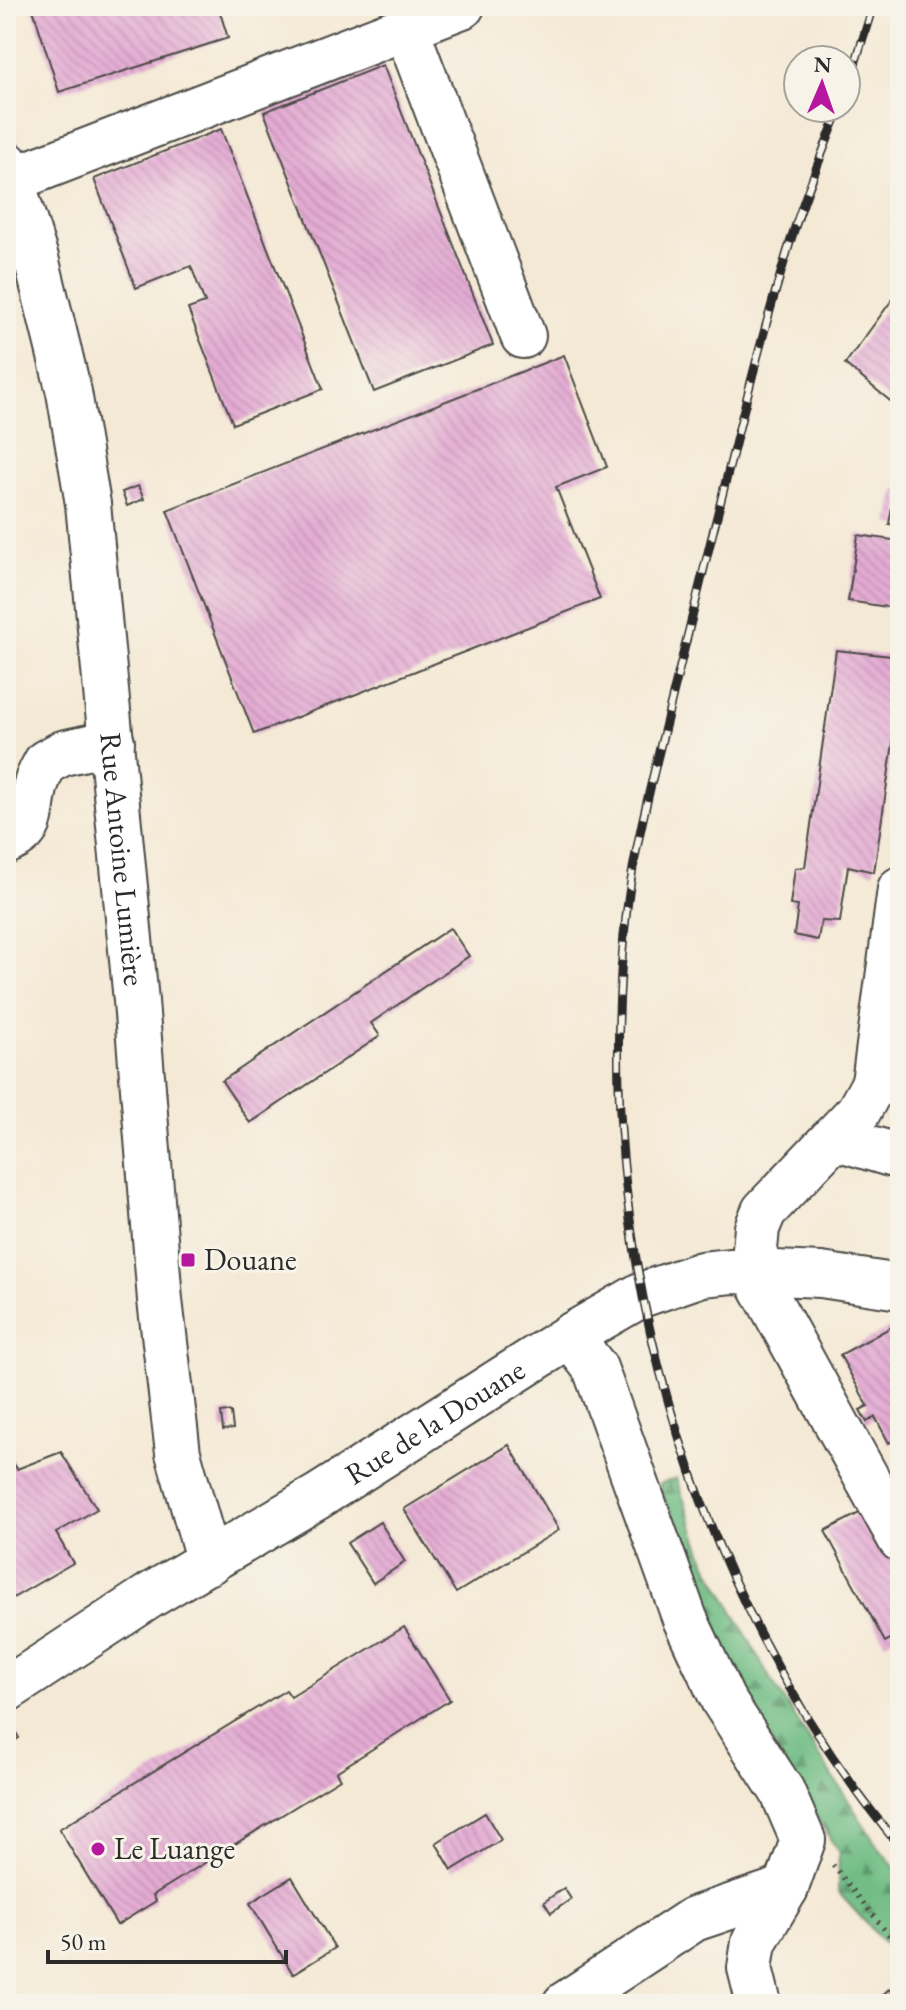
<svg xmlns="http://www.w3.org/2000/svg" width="906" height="2010" font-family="'EB Garamond',serif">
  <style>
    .forest { fill: url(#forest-firs); stroke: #4e7458; stroke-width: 2 }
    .building { fill: url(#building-back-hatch) }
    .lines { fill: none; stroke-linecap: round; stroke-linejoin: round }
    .minor-casing { stroke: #494844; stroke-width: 48 }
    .path { stroke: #494844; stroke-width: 5; stroke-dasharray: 2 6; stroke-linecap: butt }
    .minor { stroke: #fff; stroke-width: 44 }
    .rail-casing { stroke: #2b2b2b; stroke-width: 9 }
    .rail { stroke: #f7f3e8; stroke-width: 6; stroke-dasharray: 18; stroke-linecap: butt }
    .poi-dot { fill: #b5179e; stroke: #f7f3e8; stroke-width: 3 }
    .labels { text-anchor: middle; stroke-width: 6; stroke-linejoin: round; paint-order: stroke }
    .street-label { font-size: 30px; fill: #2b2b2b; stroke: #f7f3e8 }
    .poi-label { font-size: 30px; fill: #2b2b2b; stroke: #f7f3e8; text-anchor: start }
  </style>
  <defs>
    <pattern id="forest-firs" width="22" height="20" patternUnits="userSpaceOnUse" patternTransform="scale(2)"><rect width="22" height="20" fill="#72bd86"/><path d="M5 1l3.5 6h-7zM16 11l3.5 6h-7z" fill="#5e9a6e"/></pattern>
    <pattern id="building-back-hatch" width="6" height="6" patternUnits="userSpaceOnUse" patternTransform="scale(2)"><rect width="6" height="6" fill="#e3aad3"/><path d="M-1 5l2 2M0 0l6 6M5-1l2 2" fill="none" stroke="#c392b5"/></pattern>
  </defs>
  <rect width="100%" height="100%" fill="#f7f3e8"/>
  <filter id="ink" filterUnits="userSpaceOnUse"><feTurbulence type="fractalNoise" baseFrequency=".0125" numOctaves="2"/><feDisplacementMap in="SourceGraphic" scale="16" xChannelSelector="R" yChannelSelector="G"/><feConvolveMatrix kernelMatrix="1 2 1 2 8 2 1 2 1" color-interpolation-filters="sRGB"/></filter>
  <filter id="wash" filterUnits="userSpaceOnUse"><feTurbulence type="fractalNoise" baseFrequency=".006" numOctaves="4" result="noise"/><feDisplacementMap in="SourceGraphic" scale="32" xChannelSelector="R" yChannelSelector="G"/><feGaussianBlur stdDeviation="1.8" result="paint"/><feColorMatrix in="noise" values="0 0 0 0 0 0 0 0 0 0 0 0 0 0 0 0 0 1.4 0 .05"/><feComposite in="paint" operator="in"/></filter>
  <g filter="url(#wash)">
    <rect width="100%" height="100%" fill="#f4e9d5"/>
    <path class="forest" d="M 676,1478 L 705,1560 L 771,1680 L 878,1847 L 900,1873 L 900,1960 L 838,1892 L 839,1853 L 749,1705 L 706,1620 L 659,1484 Z"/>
    <g id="blocks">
      <g class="building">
        <path d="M 32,6 L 218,6 L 228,38 L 59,92 Z"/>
        <path d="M 383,65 L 493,345 L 374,392 L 264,112 Z"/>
        <path d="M 221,129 L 323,389 L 233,424 L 188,309 L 205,303 L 191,266 L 136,288 L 94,179 Z"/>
        <path d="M 900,289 L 900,409 L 845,364 Z"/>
        <path d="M 564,355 L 607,467 L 556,487 L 600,599 L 254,734 L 167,510 Z"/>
        <path d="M 138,486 L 144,499 L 127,506 L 122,492 Z"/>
        <path d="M 895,489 L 900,490 L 900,526 L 889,524 Z"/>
        <path d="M 858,535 L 900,541 L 900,609 L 848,601 Z"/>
        <path d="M 836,650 L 900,657 L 900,696 L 874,872 L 848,866 L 840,922 L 821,921 L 818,940 L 794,935 L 798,906 L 790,905 L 795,868 L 805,867 Z"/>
        <path d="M 450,928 L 469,956 L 371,1023 L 380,1036 L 250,1123 L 222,1081 Z"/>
        <path d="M 893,1326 L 900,1339 L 900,1437 L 889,1443 L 875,1417 L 867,1422 L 860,1410 L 868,1406 L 840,1355 Z"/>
        <path d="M 228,1412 L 231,1412 L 233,1429 L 223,1430 L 221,1413 Z"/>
        <path d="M 509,1445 L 559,1530 L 456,1593 L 404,1509 Z"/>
        <path d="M 6,1451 L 17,1469 L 61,1452 L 97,1509 L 56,1533 L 73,1563 L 6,1602 Z"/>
        <path d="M 865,1510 L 900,1576 L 900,1634 L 885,1642 L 825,1531 Z"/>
        <path d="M 380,1522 L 405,1562 L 373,1583 L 347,1543 Z"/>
        <path d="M 404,1627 L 450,1700 L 336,1772 L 340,1779 L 153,1895 L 156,1901 L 117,1925 L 59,1829 L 286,1690 L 291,1697 Z"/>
        <path d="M 10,1722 L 19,1738 L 8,1745 L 6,1724 Z"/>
        <path d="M 485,1813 L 501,1840 L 452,1870 L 436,1843 Z"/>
        <path d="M 292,1877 L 335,1948 L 293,1974 L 250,1903 Z"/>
        <path d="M 564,1888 L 571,1899 L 551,1913 L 544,1902 Z"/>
        <path d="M 889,1989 L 900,2000 L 900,2004 L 873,2004 Z"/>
      </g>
    </g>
  </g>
  <g filter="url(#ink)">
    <use href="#blocks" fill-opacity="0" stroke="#494844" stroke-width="2"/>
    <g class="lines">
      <g class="minor-casing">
        <g id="minor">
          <path d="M 406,28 L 523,336"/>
          <path id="s1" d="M 6,163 L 36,258 L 69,392 L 88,504 L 136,1001 L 160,1300 L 178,1453 L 209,1562"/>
          <path d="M 11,180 L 462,6"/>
          <path d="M 6,842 C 34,831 29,818 34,793 C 36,782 40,772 46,762 L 63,753 L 112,742"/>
          <path d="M 900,889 L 874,1083 L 858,1112 L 764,1211 L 757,1228 L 753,1271 L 900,1539"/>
          <path d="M 834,1137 L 900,1157"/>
          <path d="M 570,1336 L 595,1368 L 685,1619 L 723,1700 L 782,1791 L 803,1840 L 786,1888 L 754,1942 L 750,1968 L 759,2004"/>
          <path id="s2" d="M 6,1690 L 151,1595 L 319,1496 L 570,1336 L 641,1295 L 702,1274 L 732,1271 L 821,1275 L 900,1287"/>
          <path d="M 565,2004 L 694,1919 L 786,1888"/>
        </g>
      </g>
      <path class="path" d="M 833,1865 L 900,1949"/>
      <use href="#minor" class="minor"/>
      <g class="rail-casing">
        <g id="rail">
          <path d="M 846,93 L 873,6"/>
          <path d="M 840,108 C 822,154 803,199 789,246 C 759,343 736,442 711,540 C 696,600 682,659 667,719 C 652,781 635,844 627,908 C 587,1237 689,1592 900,1847"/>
        </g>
      </g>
      <use href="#rail" class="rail"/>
    </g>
  </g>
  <g class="poi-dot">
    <rect x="180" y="1252" width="16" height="16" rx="4"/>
    <circle cx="98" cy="1849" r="8"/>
  </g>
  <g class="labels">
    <g class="street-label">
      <text dy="10" stroke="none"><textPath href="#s1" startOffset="708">Rue Antoine Lumière</textPath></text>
      <text dy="10" stroke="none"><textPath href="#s2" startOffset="506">Rue de la Douane</textPath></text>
    </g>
    <g class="poi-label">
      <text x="204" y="1270">Douane</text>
      <text x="114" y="1859">Le Luange</text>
    </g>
  </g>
  <rect width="906" height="2010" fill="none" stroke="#f7f3e8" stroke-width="32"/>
  <g transform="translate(822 84) rotate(2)"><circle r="38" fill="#f7f3e8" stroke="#a5a39c" stroke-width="2"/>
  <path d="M0-6L14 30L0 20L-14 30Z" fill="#b5179e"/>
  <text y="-12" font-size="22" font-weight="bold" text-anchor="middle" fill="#2b2b2b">N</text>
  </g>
  <path d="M48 1950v12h238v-12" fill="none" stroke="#2b2b2b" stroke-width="4"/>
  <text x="60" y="1950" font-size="24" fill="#2b2b2b" stroke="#f7f3e8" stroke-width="6" paint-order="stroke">50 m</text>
</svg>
